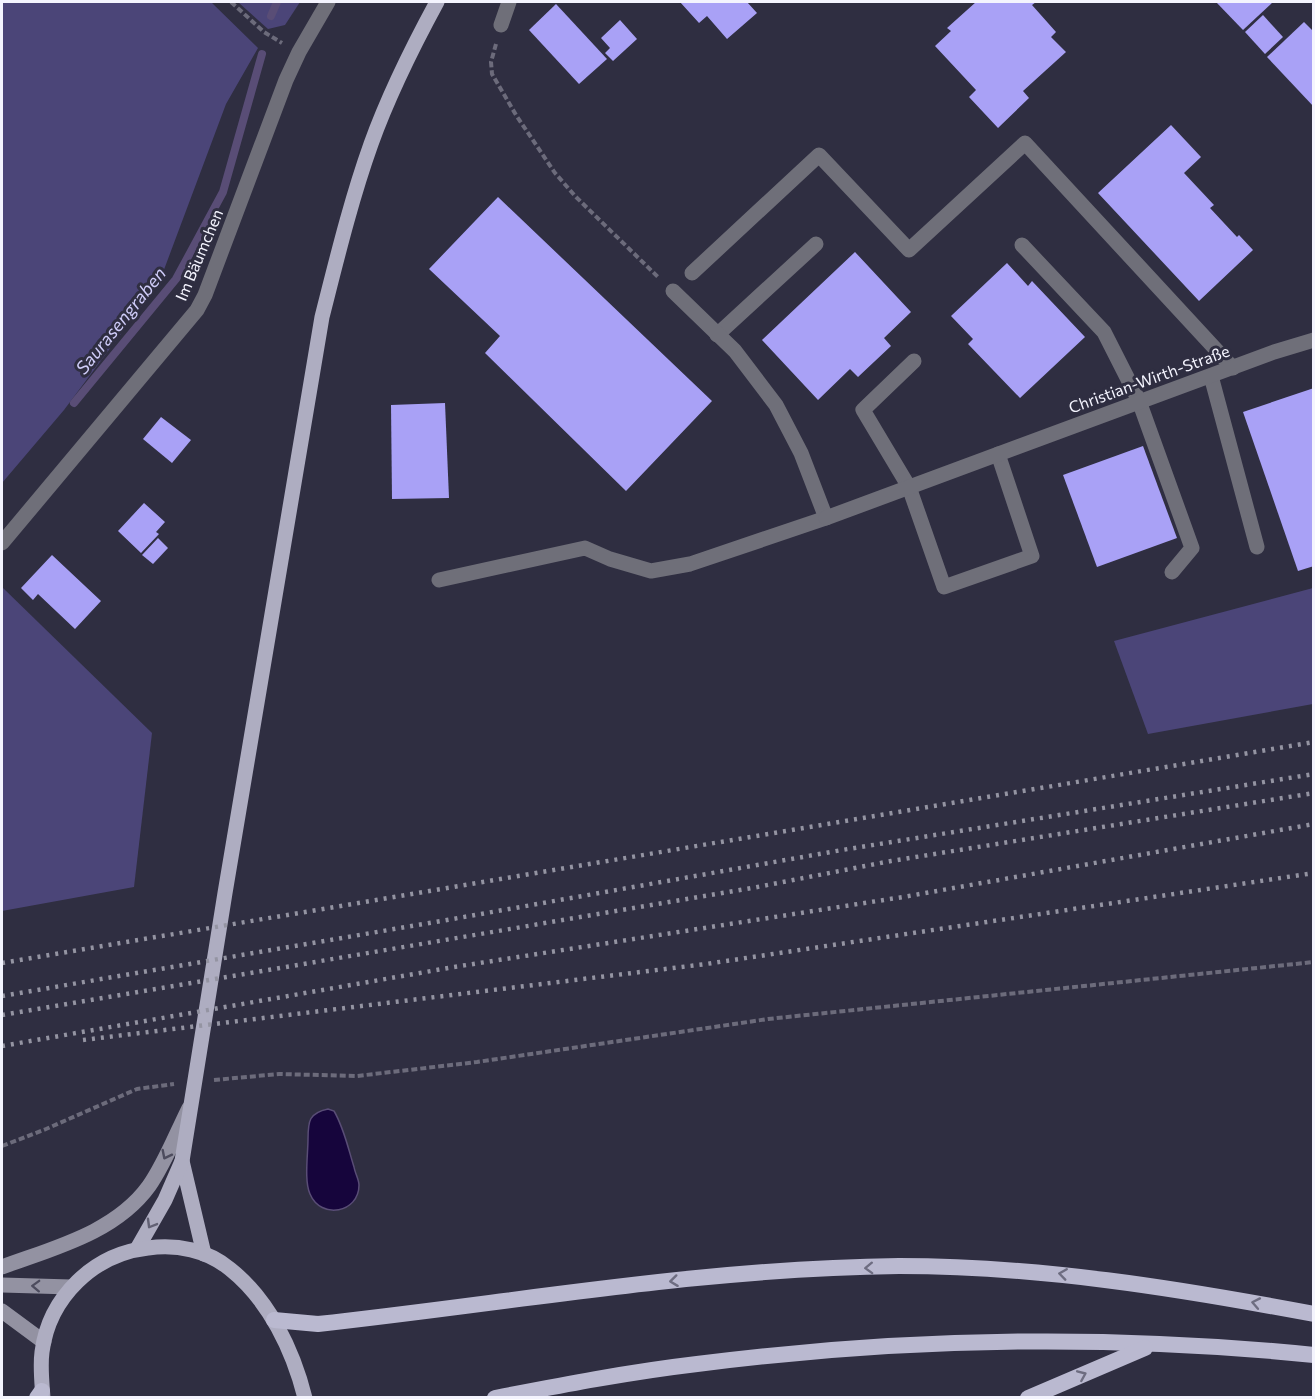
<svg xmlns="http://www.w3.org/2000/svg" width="1315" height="1399" font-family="Commissioner,sans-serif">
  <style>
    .green { fill: #4b4578 }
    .water { fill: #16053c; stroke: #594d76; stroke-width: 1.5 }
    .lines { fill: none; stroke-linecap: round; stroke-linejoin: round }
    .stream { stroke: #594d76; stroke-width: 8 }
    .building { fill: #a9a1f6 }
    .path { stroke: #6c6b7b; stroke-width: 4; stroke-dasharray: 6 3; stroke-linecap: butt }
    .service { stroke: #6f6f79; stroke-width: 15 }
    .minor { stroke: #6f6f79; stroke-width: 15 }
    .secondary { stroke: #9392a2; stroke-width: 15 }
    .primary { stroke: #aeadc1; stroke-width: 15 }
    .trunk { stroke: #bab9d0; stroke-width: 16 }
    .rail { stroke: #9494a2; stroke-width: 4.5; stroke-dasharray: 3 6; stroke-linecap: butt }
    .oneway { stroke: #4d4c5e }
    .oneway2 { stroke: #626174 }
    .oneway3 { stroke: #6e6d81 }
    .labels { text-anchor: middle; stroke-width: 6; stroke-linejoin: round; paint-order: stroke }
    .street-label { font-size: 16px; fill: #f4f4fe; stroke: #2f2e41 }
    .water-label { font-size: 18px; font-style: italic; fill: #cfccf8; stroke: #2f2e41 }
  </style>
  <rect width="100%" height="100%" fill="#2f2e41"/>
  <g class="green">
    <path d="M 2,2 L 211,2 L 258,48 L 226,104 L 159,283 L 64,410 L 2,483 Z"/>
    <path d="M 238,2 L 300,2 L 285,25 L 268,29 Z"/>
    <path d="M 2,587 L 152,733 L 134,887 L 2,911 Z"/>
    <path d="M 1313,588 L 1313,704 L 1148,734 L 1114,641 Z"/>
  </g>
  <path class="water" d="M 328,1109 L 334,1111 C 344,1128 348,1148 354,1167 C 355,1173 359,1180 359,1185 C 359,1213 321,1220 310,1194 C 304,1181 308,1154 308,1139 C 308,1121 309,1113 328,1109 Z"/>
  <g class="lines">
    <g class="stream">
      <path d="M 271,16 L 277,2"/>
      <path d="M 74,403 L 176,279 L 223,192 L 262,54"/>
    </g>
  </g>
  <g class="building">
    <path d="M 680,2 L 747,2 L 757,13 L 727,39 L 707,16 L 699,23 Z"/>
    <path d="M 976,2 L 1036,2 L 1032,5 L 1056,32 L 1051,37 L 1066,52 L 1023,91 L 1029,98 L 998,128 L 969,97 L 976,90 L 935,46 L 951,31 L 947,28 Z"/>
    <path d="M 1216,2 L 1273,2 L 1243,30 Z"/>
    <path d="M 556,4 L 607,59 L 579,84 L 529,30 Z"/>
    <path d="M 1263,15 L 1283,37 L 1265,54 L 1245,32 Z"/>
    <path d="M 620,20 L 637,39 L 613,61 L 605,53 L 610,48 L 601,38 Z"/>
    <path d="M 1304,22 L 1314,32 L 1314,107 L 1267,57 Z"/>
    <path d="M 1171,125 L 1201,157 L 1184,173 L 1214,205 L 1210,208 L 1237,237 L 1239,235 L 1253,250 L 1199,301 L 1098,193 Z"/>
    <path d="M 498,197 L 712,401 L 626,491 L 485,353 L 500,336 L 429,269 Z"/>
    <path d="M 855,252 L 911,312 L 884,338 L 891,346 L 858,377 L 850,369 L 818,400 L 762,340 Z"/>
    <path d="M 1007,263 L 1028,286 L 1032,281 L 1085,337 L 1020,398 L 968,344 L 973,339 L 951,316 Z"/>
    <path d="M 1314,388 L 1314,566 L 1298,571 L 1243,412 Z"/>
    <path d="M 445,403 L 449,498 L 392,499 L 391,405 Z"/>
    <path d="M 161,417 L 191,440 L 172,463 L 143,439 Z"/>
    <path d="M 1143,446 L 1177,538 L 1097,567 L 1063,475 Z"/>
    <path d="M 144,503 L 165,522 L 156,532 L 159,534 L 141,553 L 118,531 Z"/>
    <path d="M 158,538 L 168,548 L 153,564 L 142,555 Z"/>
    <path d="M 52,555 L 101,601 L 75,629 L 38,594 L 33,600 L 21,588 Z"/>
  </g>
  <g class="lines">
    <g class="path">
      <path d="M 231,2 L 264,32 L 282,43"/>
      <path d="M 496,44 L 491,62 L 492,74 L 516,115 L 555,173 L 576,197 L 658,277"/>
      <path d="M 214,1080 L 279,1074 L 357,1076 L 477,1062 L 768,1019 L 1314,962"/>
      <path d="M 2,1146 L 46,1129 L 137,1089 L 174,1084"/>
    </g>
    <g class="service">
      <path d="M 1022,245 L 1104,332 L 1139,401 L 1192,548 L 1172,572"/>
      <path d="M 692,273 L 819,155 L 909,250 L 1025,143 L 1233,368"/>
      <path d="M 717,335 L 816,244"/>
      <path d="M 1211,376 L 1257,547"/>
      <path d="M 909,487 L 863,410 L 914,361"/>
      <path d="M 2,543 L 197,310 L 205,295 L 286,80 L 299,52 L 328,2"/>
      <path d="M 439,580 L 585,548 L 610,559 L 651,571 L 690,564 L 826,518 L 801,453 L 776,405 L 735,351 L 673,291"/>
    </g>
    <g class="minor">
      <path d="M 501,25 L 509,2"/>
      <path d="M 909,487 L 944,587 L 1032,556 L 998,454"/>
      <path d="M 826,518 L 1274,352 L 1314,340"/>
    </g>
    <g class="secondary">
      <path d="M 2,1267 C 53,1248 115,1233 149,1186 C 165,1163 176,1134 189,1108"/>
      <path d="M 2,1285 L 71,1287"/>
      <path d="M 2,1311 L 44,1342"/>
    </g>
    <g class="primary">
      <path d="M 182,1161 L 204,1254"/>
      <path d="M 137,1249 L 165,1200 L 182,1161 L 225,893 L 322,317 C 337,258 351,200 371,144 C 389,94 412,48 437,2"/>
      <path d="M 43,1398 C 42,1383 40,1367 42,1352 C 49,1297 94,1254 148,1248 C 177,1244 207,1250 230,1269 C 269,1300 293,1350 305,1398"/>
    </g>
    <g class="trunk">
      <path d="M 274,1320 L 318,1324 C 511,1303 704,1268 899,1266 C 1039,1266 1176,1288 1314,1314"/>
      <path d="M 37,1398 L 42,1391"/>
      <path d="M 495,1398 C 562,1385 629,1372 697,1364 C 900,1338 1109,1334 1314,1355"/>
      <path d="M 1028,1398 L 1145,1348"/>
    </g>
    <g class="rail">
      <path d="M 2,963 L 1314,742"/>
      <path d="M 2,996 L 447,920 L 842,850 L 1314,774"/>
      <path d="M 2,1015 L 752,888 L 891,861 L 1314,793"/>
      <path d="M 83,1040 L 706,964 L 1314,873"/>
      <path d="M 2,1046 L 454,967 L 903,897 L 1314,824"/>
    </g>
  </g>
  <defs><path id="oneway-chevron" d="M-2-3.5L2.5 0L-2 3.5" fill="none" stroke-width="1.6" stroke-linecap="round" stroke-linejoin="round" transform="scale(1.5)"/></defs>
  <g class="oneway">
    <use href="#oneway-chevron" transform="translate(166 1155) rotate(117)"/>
    <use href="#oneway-chevron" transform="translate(36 1286) rotate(-178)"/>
  </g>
  <use class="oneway2" href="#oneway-chevron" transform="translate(151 1224) rotate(120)"/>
  <g class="oneway3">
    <use href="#oneway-chevron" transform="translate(869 1268) rotate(178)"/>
    <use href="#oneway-chevron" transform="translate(1063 1274) rotate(-172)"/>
    <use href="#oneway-chevron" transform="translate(674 1281) rotate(173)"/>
    <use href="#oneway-chevron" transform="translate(1256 1303) rotate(-169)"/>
    <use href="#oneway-chevron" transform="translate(1082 1375) rotate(-23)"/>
  </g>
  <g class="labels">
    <g class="street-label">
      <text transform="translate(199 255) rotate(-67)" y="6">Im Bäumchen</text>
      <text transform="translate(1149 379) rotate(-20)" y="6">Christian-Wirth-Straße</text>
    </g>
    <g class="water-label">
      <text transform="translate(121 321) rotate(-51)" y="6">Saurasengraben</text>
    </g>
  </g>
  <rect width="1315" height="1399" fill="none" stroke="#f4f4fe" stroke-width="6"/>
</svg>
